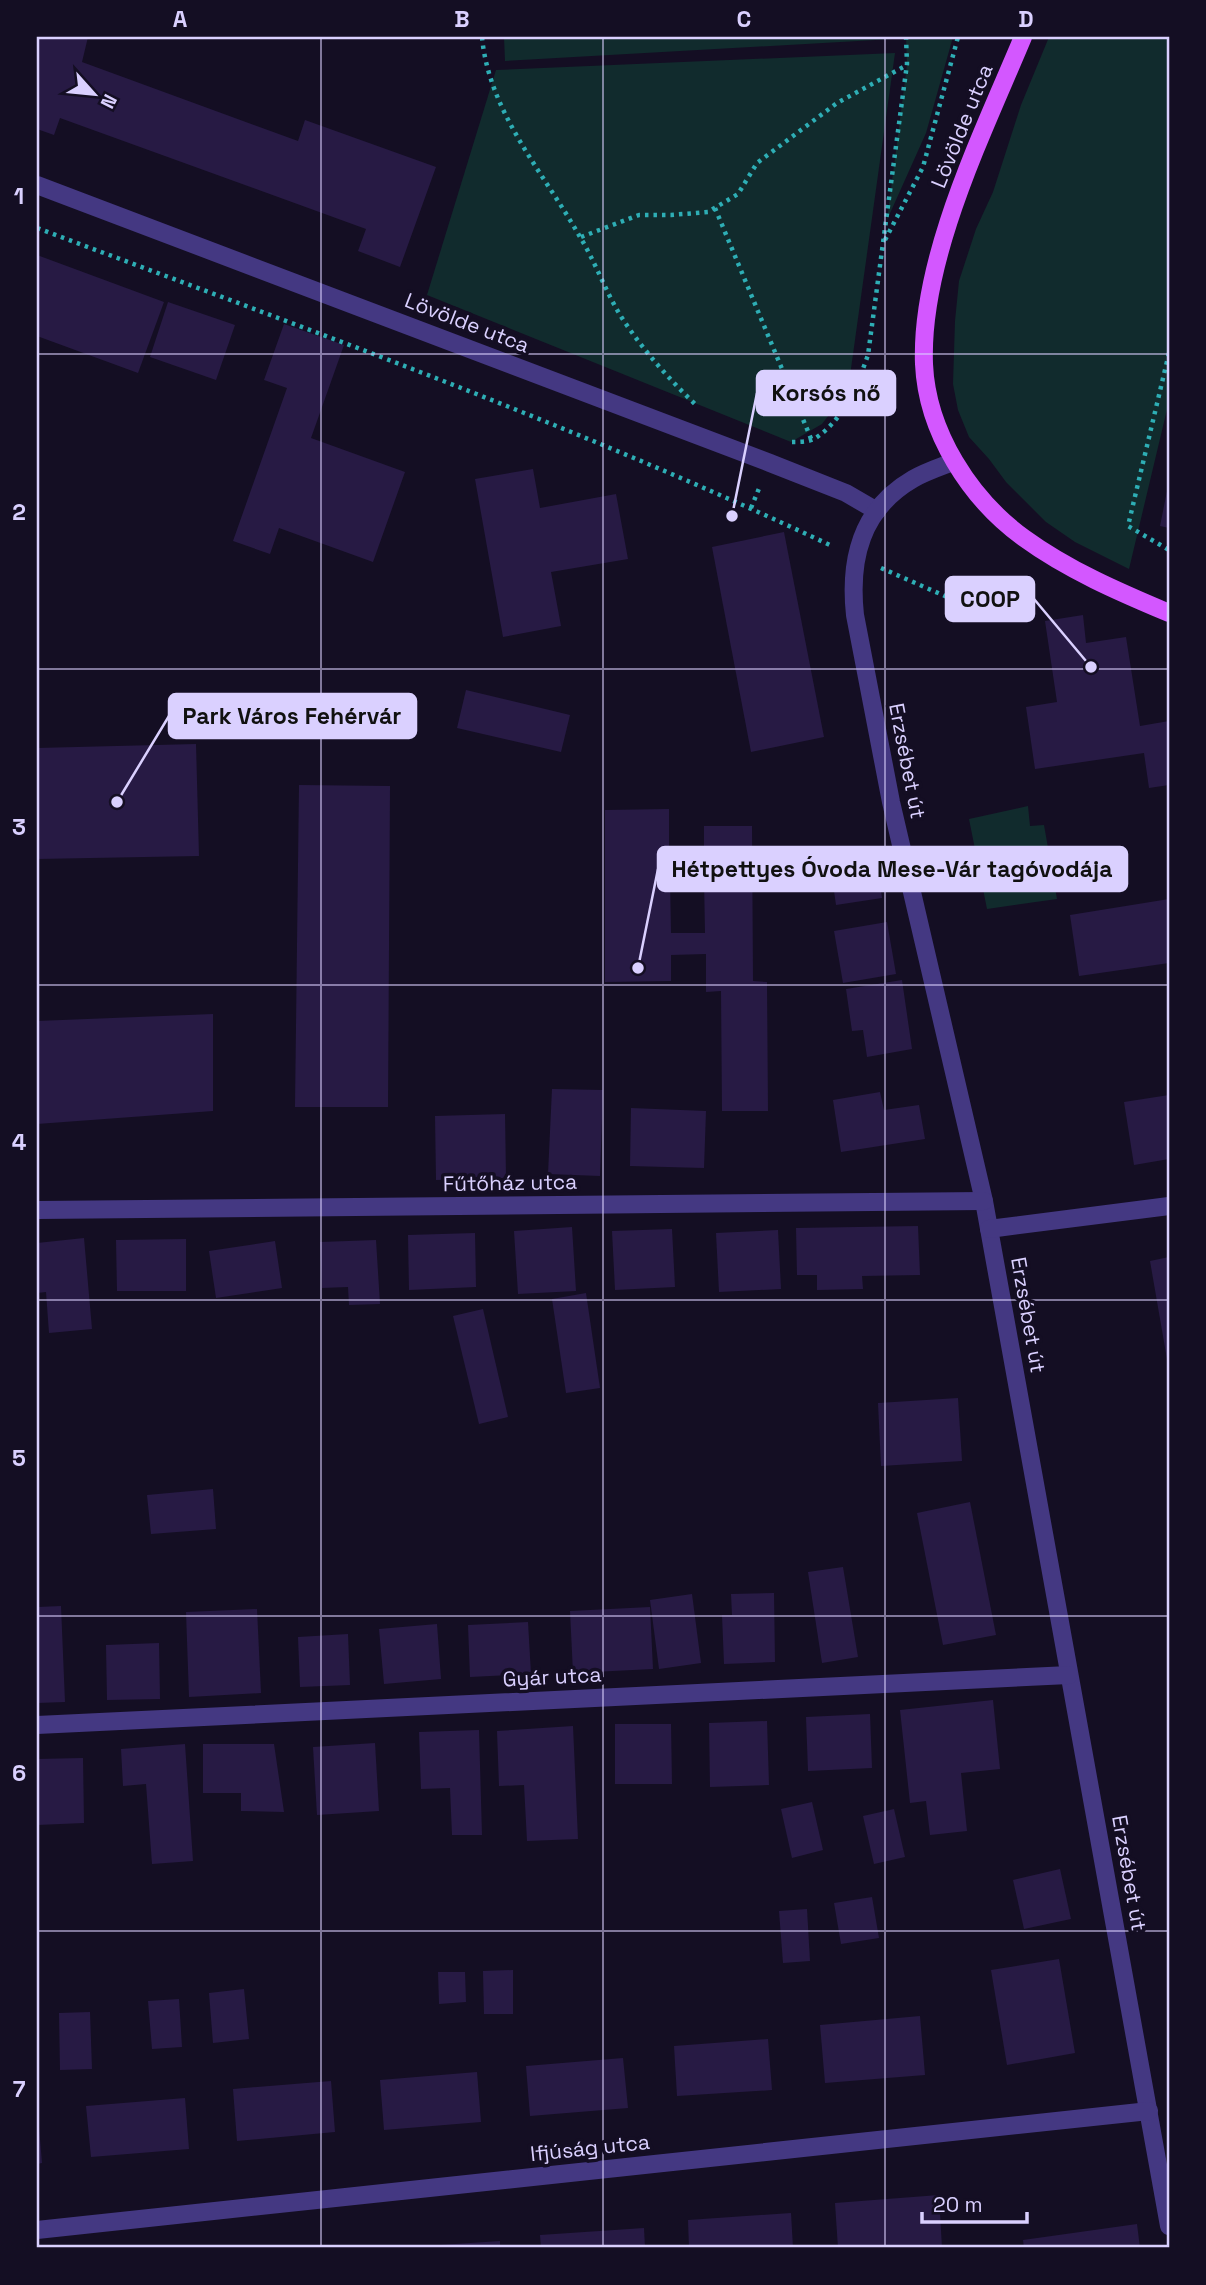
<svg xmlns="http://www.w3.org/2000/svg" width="1206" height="2285" font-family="'Space Grotesk',sans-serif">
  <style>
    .green { fill: #112b2d }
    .building { fill: #271a44; fill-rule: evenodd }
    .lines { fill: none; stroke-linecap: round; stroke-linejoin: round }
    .path { stroke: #2eaeb5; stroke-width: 4.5; stroke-dasharray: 3.5 5; stroke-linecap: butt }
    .minor { stroke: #443882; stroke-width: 18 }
    .major { stroke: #d357ff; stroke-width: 18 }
    .grid { fill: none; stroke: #dad0ff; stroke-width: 2; stroke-opacity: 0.55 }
    .labels { text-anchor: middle; stroke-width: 7; stroke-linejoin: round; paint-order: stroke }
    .street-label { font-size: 21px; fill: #dad0ff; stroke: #140e23 }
    .leader { fill: none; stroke: #dad0ff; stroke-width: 2.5 }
    .callout-dot { fill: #dad0ff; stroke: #140e23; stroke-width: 2.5 }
    .callout { fill: #dad0ff; stroke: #dad0ff; stroke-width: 2.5 }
    .callout-label { font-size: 23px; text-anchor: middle; font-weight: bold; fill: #111 }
    .neatline { fill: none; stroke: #dad0ff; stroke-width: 2.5 }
    .grid-label { font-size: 23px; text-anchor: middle; font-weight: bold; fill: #dad0ff }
  </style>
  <rect width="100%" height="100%" fill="#140e23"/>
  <g class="green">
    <path d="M 504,37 L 893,37 L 893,39 L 505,61 Z"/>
    <path d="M 906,37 L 953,37 L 926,133 L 887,220 L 907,65 Z"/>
    <path d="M 1049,37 L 1169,37 L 1169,401 L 1129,569 L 1075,542 L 1046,522 L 1006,482 L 989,459 L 969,437 L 958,410 L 953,384 L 955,321 L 959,281 L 976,229 L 993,192 L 1021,105 Z"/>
    <path d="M 895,53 L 848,390 L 822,424 L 791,442 L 427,295 L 496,70 Z"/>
    <path d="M 1028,806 L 1030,826 L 1044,825 L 1057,899 L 987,909 L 969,819 Z"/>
  </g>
  <g class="building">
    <path d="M 37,37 L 88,37 L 82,62 L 298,141 L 305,120 L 436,167 L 400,267 L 358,251 L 366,229 L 60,118 L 54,135 L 37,129 Z"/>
    <path d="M 37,255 L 164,302 L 138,373 L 37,336 Z"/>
    <path d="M 168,302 L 235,325 L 216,380 L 150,357 Z"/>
    <path d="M 284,324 L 344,345 L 311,438 L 405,472 L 373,562 L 279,528 L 270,554 L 233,541 L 287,388 L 264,380 Z"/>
    <path d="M 533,469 L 540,508 L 616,494 L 628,559 L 551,572 L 561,626 L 503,637 L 475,479 Z"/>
    <path d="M 1168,486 L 1169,486 L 1169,528 L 1160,526 Z"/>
    <path d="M 784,532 L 824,737 L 751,752 L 712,547 Z"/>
    <path d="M 1083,615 L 1086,643 L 1126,637 L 1140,726 L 1169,721 L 1169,785 L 1149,788 L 1144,753 L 1035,769 L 1026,707 L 1057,702 L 1045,621 Z"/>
    <path d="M 466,690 L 570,715 L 561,752 L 457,728 Z"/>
    <path d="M 196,744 L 199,856 L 37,859 L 37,748 Z"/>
    <path d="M 299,785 L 390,786 L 388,1107 L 295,1107 Z"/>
    <path d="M 669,809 L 669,861 L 704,861 L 704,826 L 752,826 L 753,981 L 767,982 L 768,1111 L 722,1111 L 721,991 L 706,992 L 706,954 L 671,955 L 671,981 L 605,982 L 605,810 ZM 670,879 L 704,879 L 705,933 L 671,933 Z"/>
    <path d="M 875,849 L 882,898 L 836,905 L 829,856 Z"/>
    <path d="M 1169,899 L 1169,963 L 1079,976 L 1070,915 Z"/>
    <path d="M 887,922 L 896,974 L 843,983 L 834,931 Z"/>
    <path d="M 902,980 L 912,1049 L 867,1057 L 863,1030 L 852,1031 L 846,989 Z"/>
    <path d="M 213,1014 L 213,1111 L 37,1124 L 37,1021 Z"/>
    <path d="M 552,1089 L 603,1090 L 600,1176 L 548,1174 Z"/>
    <path d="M 880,1092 L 884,1110 L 919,1105 L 925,1139 L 841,1152 L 833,1100 Z"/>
    <path d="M 1169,1095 L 1169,1159 L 1134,1165 L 1124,1102 Z"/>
    <path d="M 631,1108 L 706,1111 L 704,1168 L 630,1166 Z"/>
    <path d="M 505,1114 L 506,1178 L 436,1180 L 435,1116 Z"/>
    <path d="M 918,1226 L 920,1275 L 862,1276 L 863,1289 L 817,1290 L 817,1275 L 797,1275 L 796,1228 Z"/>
    <path d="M 572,1227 L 576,1291 L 518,1294 L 514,1231 Z"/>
    <path d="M 672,1229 L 675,1287 L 615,1290 L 612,1231 Z"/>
    <path d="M 778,1230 L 781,1289 L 719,1292 L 716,1233 Z"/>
    <path d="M 475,1233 L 476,1287 L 409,1290 L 408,1235 Z"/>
    <path d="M 84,1238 L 92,1329 L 49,1333 L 46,1292 L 37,1293 L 37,1243 Z"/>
    <path d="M 186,1239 L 186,1291 L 117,1291 L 116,1240 Z"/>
    <path d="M 376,1240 L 380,1304 L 349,1305 L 348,1287 L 322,1288 L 320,1242 Z"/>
    <path d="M 275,1241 L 282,1288 L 216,1298 L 209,1251 Z"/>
    <path d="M 1169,1257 L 1169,1365 L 1168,1365 L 1150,1261 Z"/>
    <path d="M 586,1293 L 600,1388 L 566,1393 L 552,1299 Z"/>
    <path d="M 483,1309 L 508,1417 L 479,1424 L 453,1316 Z"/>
    <path d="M 958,1398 L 962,1461 L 881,1466 L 878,1403 Z"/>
    <path d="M 213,1489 L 216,1529 L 151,1534 L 147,1495 Z"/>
    <path d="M 970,1502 L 996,1635 L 943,1645 L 917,1513 Z"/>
    <path d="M 843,1567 L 858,1657 L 822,1663 L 808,1572 Z"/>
    <path d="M 774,1593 L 775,1662 L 724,1664 L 722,1615 L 732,1615 L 731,1594 Z"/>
    <path d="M 692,1594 L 701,1663 L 659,1669 L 650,1600 Z"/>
    <path d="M 61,1606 L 65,1702 L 37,1703 L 37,1651 L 39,1651 L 38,1607 Z"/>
    <path d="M 650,1607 L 653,1669 L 573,1673 L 570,1611 Z"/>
    <path d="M 257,1609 L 261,1693 L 189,1697 L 186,1612 Z"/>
    <path d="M 528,1622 L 531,1674 L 470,1677 L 468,1625 Z"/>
    <path d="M 437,1624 L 441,1679 L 384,1684 L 379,1629 Z"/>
    <path d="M 348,1634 L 350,1685 L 300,1687 L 298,1637 Z"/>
    <path d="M 159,1643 L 160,1699 L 107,1700 L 106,1645 Z"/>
    <path d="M 993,1700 L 1000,1769 L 961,1773 L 967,1831 L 930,1835 L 926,1801 L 910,1803 L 900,1710 Z"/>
    <path d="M 870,1714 L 872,1768 L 808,1771 L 806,1717 Z"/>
    <path d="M 767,1721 L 769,1785 L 710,1787 L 709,1723 Z"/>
    <path d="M 615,1724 L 671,1724 L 672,1784 L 615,1784 Z"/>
    <path d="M 573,1726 L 578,1839 L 527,1841 L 524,1785 L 499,1786 L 497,1731 Z"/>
    <path d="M 479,1730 L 482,1835 L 452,1835 L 450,1788 L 421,1789 L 419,1732 Z"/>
    <path d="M 375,1743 L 379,1811 L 317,1815 L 313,1747 Z"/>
    <path d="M 185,1744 L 193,1861 L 152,1864 L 146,1784 L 123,1786 L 121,1749 Z"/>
    <path d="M 203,1744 L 274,1744 L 284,1812 L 241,1811 L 241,1793 L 203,1793 Z"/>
    <path d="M 83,1758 L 84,1823 L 37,1825 L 37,1759 Z"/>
    <path d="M 812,1802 L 823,1850 L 792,1858 L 781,1809 Z"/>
    <path d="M 894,1809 L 905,1857 L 874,1864 L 863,1816 Z"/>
    <path d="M 1060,1869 L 1071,1919 L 1024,1929 L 1013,1880 Z"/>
    <path d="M 872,1897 L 879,1938 L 841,1944 L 834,1903 Z"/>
    <path d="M 807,1909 L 810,1961 L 783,1963 L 779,1911 Z"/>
    <path d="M 1059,1959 L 1075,2053 L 1007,2065 L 991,1970 Z"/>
    <path d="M 513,1970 L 513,2014 L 484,2014 L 483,1971 Z"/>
    <path d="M 438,1972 L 465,1972 L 466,2002 L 439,2004 Z"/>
    <path d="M 244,1989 L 249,2039 L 213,2043 L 209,1993 Z"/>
    <path d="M 179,1999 L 182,2047 L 152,2049 L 148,2001 Z"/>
    <path d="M 90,2012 L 92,2069 L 60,2070 L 59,2013 Z"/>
    <path d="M 920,2016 L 925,2075 L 825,2083 L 820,2025 Z"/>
    <path d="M 768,2039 L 772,2090 L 677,2096 L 674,2046 Z"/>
    <path d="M 623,2058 L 628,2108 L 530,2116 L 526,2066 Z"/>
    <path d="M 477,2072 L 481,2122 L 384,2130 L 380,2080 Z"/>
    <path d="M 331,2081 L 335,2132 L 237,2141 L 233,2089 Z"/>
    <path d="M 185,2098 L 189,2149 L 91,2157 L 86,2106 Z"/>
    <path d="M 37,2127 L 39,2127 L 42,2163 L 37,2164 Z"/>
    <path d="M 939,2195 L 942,2248 L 838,2248 L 835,2203 Z"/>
    <path d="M 791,2213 L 793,2248 L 689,2248 L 688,2220 Z"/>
    <path d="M 1137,2224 L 1140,2248 L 1024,2248 L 1023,2240 Z"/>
    <path d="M 644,2228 L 645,2248 L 541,2248 L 540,2235 Z"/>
    <path d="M 500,2241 L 500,2248 L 425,2248 L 425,2246 Z"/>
  </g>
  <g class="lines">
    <g class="path">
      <path d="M 482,37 C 489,113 544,173 580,237 C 596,263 606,293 622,318 C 643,350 668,378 695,404"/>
      <path d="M 715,208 L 812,441"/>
      <path d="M 37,228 C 304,328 573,424 832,546"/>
      <path d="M 581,237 L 639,215 L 671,215 L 708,212 L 738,194 L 757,163 L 837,103 L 907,65"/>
      <path d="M 885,240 L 923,167 L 958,37"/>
      <path d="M 1169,353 L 1128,526 L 1169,550"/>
      <path d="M 792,442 C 799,442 808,442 814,439 C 843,421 857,386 868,355 L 907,64 L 906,37"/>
      <path d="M 751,508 L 760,486"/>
      <path d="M 881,568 L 977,610"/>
    </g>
    <g class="minor">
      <path d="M 37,185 L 770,463 L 846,493 L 877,511"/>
      <path d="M 953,462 C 940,467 925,472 913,479 C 861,509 849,559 855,615 L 891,802 L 984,1201 L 1169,2226"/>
      <path d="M 37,1210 L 984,1201"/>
      <path d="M 989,1229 L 1169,1206"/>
      <path d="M 37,1725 L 1069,1675"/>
      <path d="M 37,2230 L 1149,2111"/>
    </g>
    <path class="major" d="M 1023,37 C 983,133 920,259 924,364 C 927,432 970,499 1024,538 C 1068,570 1119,592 1169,613"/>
  </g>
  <path class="grid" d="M 321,37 L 321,2248M 603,37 L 603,2248M 885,37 L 885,2248M 37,354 L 1169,354M 37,669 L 1169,669M 37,985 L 1169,985M 37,1300 L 1169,1300M 37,1616 L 1169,1616M 37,1931 L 1169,1931"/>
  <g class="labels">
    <g class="street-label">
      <text transform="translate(962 126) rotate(-68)" y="7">Lövölde utca</text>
      <text transform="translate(467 323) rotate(21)" y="7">Lövölde utca</text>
      <text transform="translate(907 761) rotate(79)" y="7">Erzsébet út</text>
      <text transform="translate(510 1183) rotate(-1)" y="7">Fűtőház utca</text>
      <text transform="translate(1028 1315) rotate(80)" y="7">Erzsébet út</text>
      <text transform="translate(552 1677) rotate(-3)" y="7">Gyár utca</text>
      <text transform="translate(1129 1873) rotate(80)" y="7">Erzsébet út</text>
      <text transform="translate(590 2148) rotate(-6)" y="7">Ifjúság utca</text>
    </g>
  </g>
  <path class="leader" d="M732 516L757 393M1091 667L1034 599M117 802L169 716M638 968L658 869"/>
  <g class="callout-dot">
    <circle cx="732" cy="516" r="7"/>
    <circle cx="1091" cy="667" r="7"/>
    <circle cx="117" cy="802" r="7"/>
    <circle cx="638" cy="968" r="7"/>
  </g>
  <g class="callout">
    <rect x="757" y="371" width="138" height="44" rx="7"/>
    <rect x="946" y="577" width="88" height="44" rx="7"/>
    <rect x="169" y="694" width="247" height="44" rx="7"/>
    <rect x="658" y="847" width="469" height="44" rx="7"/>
  </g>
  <g class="callout-label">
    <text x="826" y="401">Korsós nő</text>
    <text x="990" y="607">COOP</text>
    <text x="292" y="724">Park Város Fehérvár</text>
    <text x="892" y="877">Hétpettyes Óvoda Mese-Vár tagóvodája</text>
  </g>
  <rect width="1206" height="2285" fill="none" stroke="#140e23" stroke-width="77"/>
  <g transform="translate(94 94) rotate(117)" stroke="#140e23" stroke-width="5" paint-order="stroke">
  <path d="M0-5L12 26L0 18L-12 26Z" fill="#dad0ff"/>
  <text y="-10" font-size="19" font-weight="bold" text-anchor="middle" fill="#dad0ff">N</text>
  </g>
  <path d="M922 2212v10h105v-10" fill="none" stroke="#dad0ff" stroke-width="3.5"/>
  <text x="933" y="2212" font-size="21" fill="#dad0ff" stroke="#140e23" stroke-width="5" paint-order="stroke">20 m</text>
  <rect x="38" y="38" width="1130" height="2208" class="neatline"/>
  <g class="grid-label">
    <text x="180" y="27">A</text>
    <text x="462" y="27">B</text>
    <text x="744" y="27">C</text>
    <text x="1026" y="27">D</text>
    <text x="19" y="204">1</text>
    <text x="19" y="520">2</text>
    <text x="19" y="835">3</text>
    <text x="19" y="1150">4</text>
    <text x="19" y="1466">5</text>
    <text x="19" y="1781">6</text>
    <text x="19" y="2097">7</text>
  </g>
</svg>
